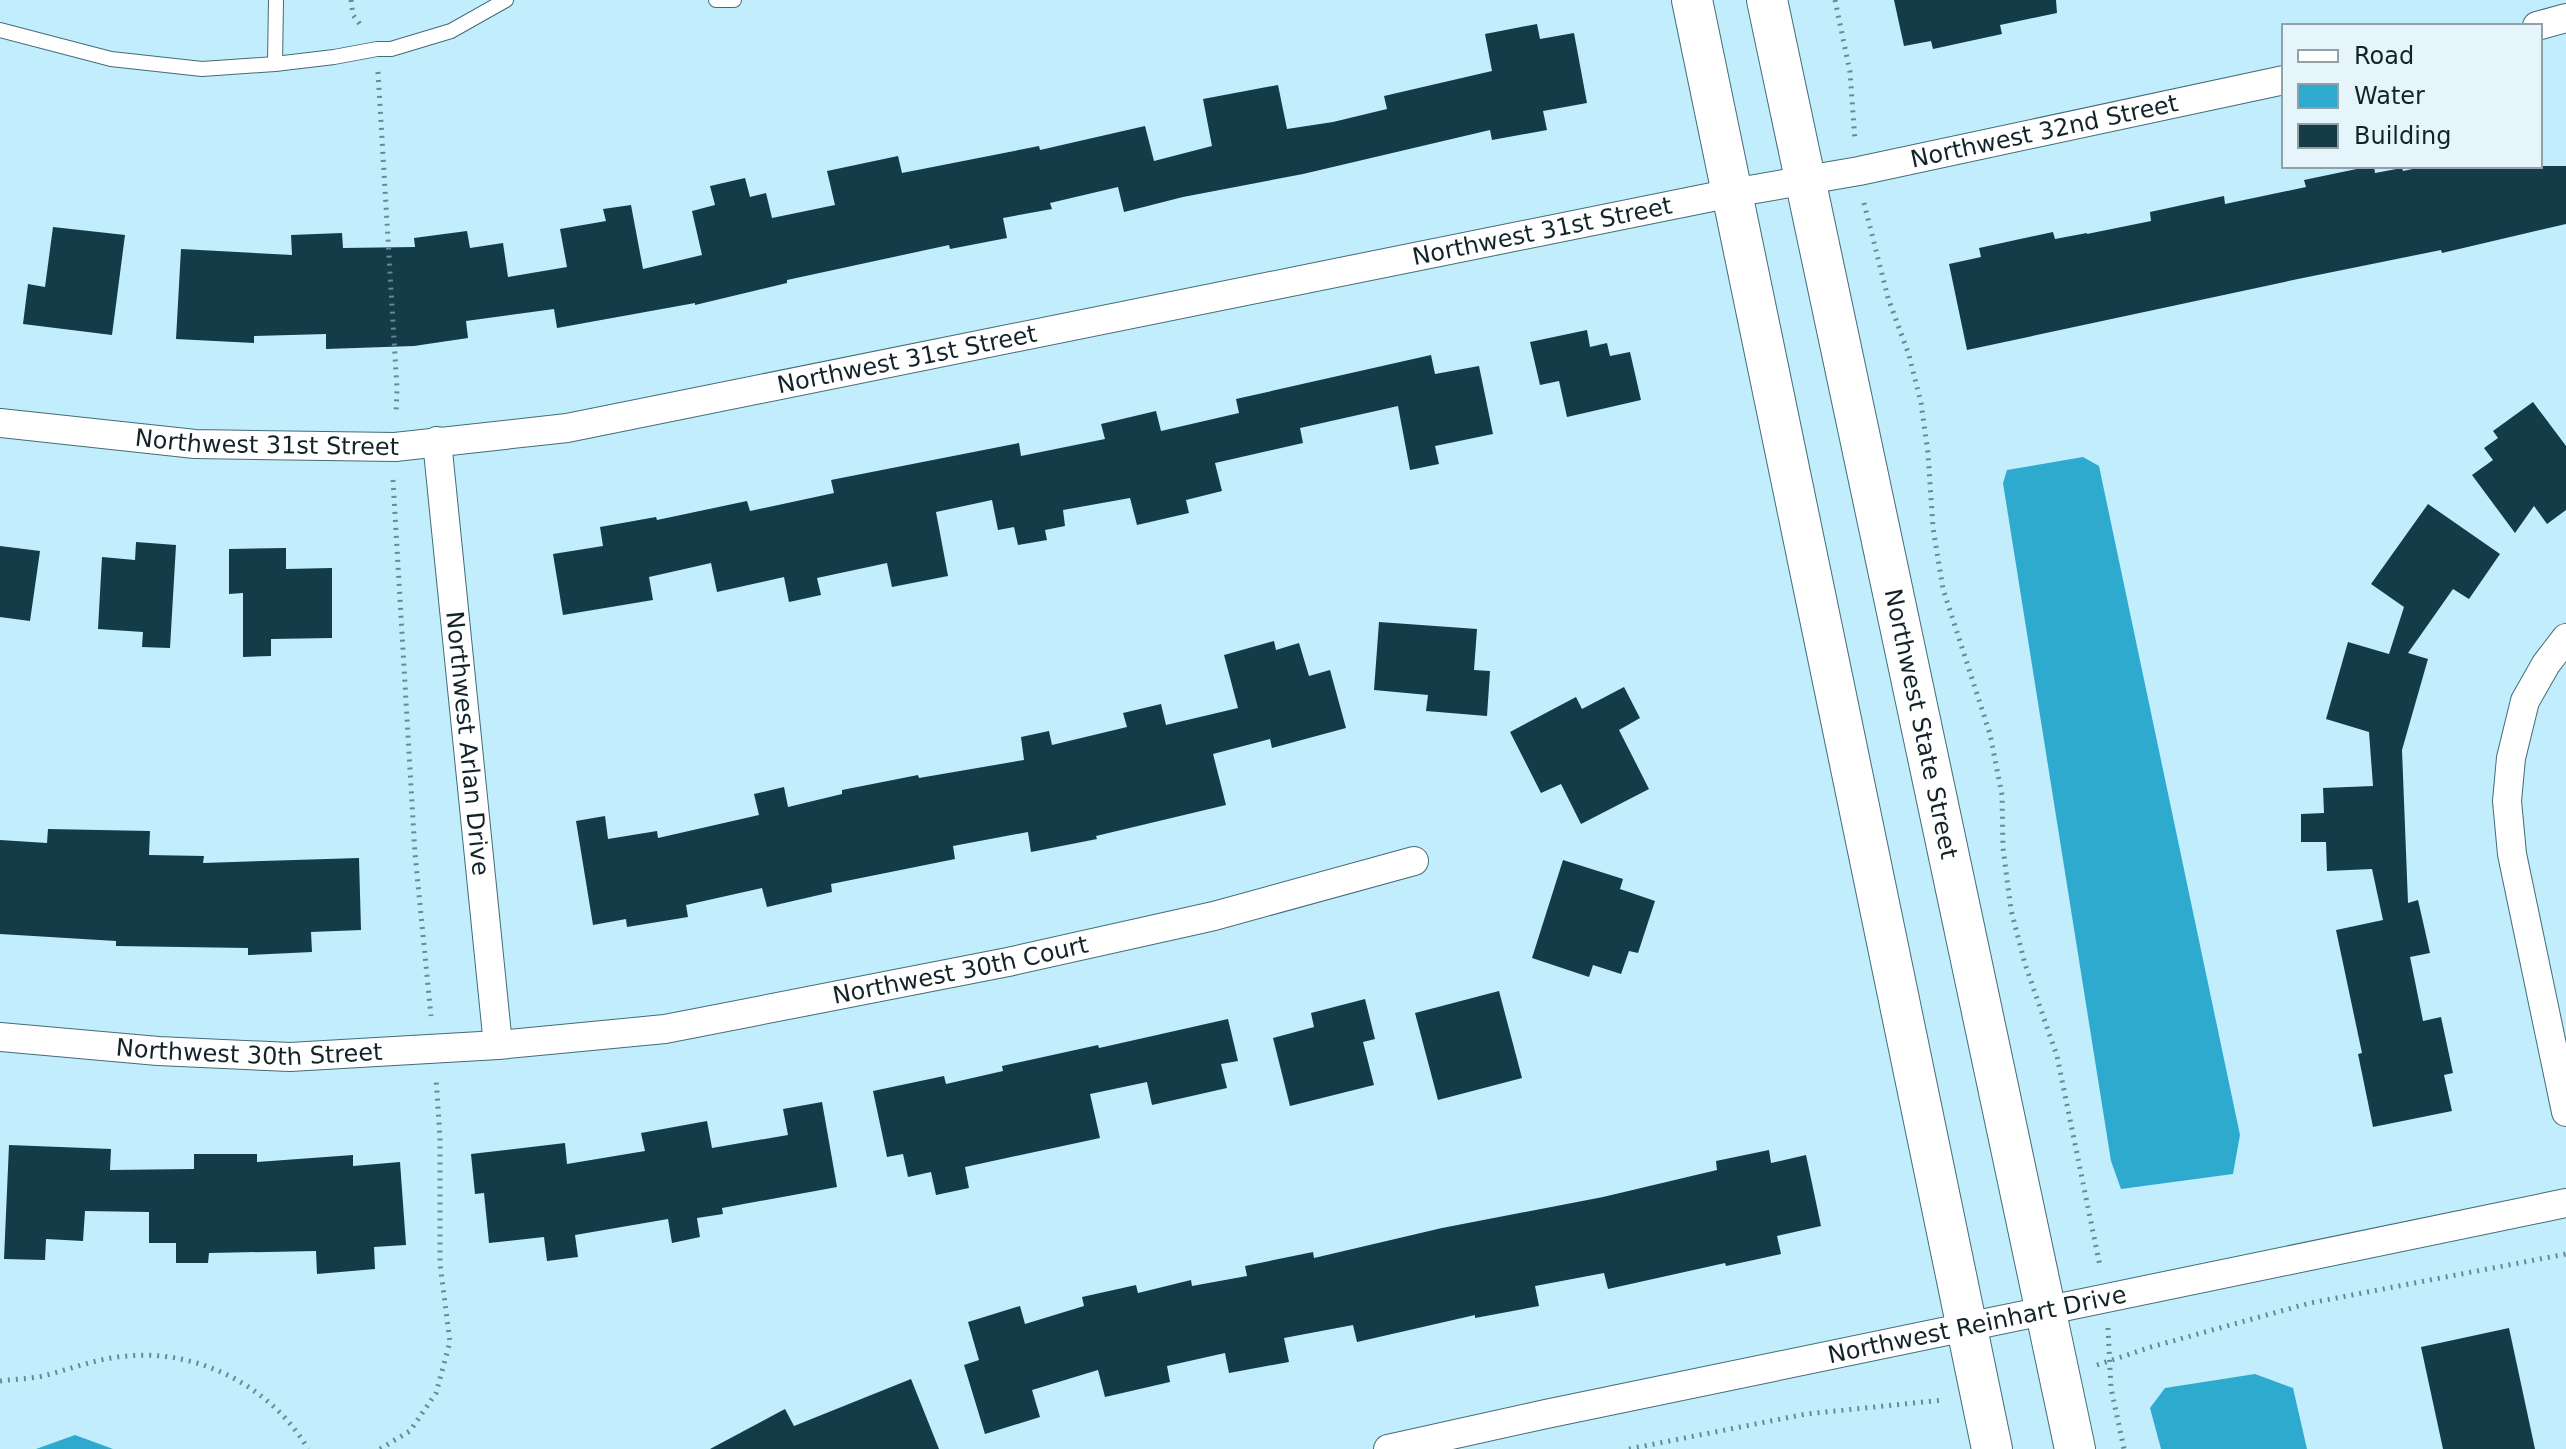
<svg xmlns="http://www.w3.org/2000/svg" width="2566" height="1449" font-family="'DejaVu Sans',sans-serif">
  <style>
    .water { fill: #2daace }
    .building { fill: #143b48 }
    .lines { fill: none; stroke-linecap: round; stroke-linejoin: round }
    .service-casing { stroke: #446b78; stroke-width: 16 }
    .minor-casing { stroke: #446b78; stroke-width: 30 }
    .secondary-casing { stroke: #446b78; stroke-width: 42 }
    .path { stroke: #6a8892; stroke-width: 5; stroke-dasharray: 2 6; stroke-linecap: butt }
    .service { stroke: #fff; stroke-width: 14 }
    .minor { stroke: #fff; stroke-width: 28 }
    .secondary { stroke: #fff; stroke-width: 40 }
    .labels { text-anchor: middle; stroke-width: 8; stroke-linejoin: round; paint-order: stroke }
    .street-label { font-size: 24px; fill: #132429; stroke: #e5f5fb }
  </style>
  <rect width="100%" height="100%" fill="#c2edfc"/>
  <g class="water">
    <path d="M 2083,457 L 2099,466 L 2240,1135 L 2233,1174 L 2121,1189 L 2111,1161 L 2003,483 L 2007,470 Z"/>
    <path d="M 2255,1374 L 2293,1388 L 2307,1449 L 2161,1449 L 2150,1408 L 2165,1388 Z"/>
    <path d="M 75,1435 L 113,1449 L 36,1449 Z"/>
  </g>
  <g class="building">
    <path d="M 1894,0 L 2056,0 L 2057,13 L 2000,25 L 2002,34 L 1933,49 L 1931,41 L 1904,46 Z"/>
    <path d="M 1537,24 L 1540,39 L 1574,33 L 1587,103 L 1543,111 L 1547,130 L 1492,140 L 1490,130 L 1303,174 L 1183,197 L 1124,212 L 1118,187 L 1050,203 L 1052,209 L 1003,218 L 1007,238 L 950,249 L 949,245 L 787,280 L 787,283 L 695,305 L 695,303 L 557,328 L 554,309 L 466,321 L 468,338 L 414,346 L 326,349 L 326,334 L 254,336 L 254,343 L 176,339 L 181,249 L 292,255 L 291,235 L 342,233 L 343,248 L 415,247 L 414,238 L 467,231 L 470,248 L 503,243 L 508,277 L 567,267 L 560,229 L 606,221 L 603,209 L 631,205 L 643,269 L 702,255 L 692,211 L 715,205 L 710,186 L 745,178 L 750,197 L 766,193 L 772,218 L 835,205 L 827,171 L 898,156 L 902,173 L 1039,146 L 1040,150 L 1145,126 L 1154,161 L 1212,146 L 1203,99 L 1278,85 L 1287,129 L 1333,122 L 1387,109 L 1384,96 L 1492,71 L 1485,34 Z"/>
    <path d="M 2371,166 L 2374,166 L 2375,173 L 2402,168 L 2403,171 L 2427,166 L 2566,166 L 2566,224 L 2442,253 L 2441,250 L 2298,279 L 1967,350 L 1949,264 L 1981,257 L 1979,248 L 2053,232 L 2055,239 L 2087,233 L 2087,234 L 2151,221 L 2150,212 L 2224,196 L 2225,204 L 2306,187 L 2304,180 Z"/>
    <path d="M 53,227 L 125,235 L 112,335 L 23,324 L 28,284 L 45,287 Z"/>
    <path d="M 1587,330 L 1590,347 L 1607,343 L 1610,356 L 1630,352 L 1641,400 L 1567,417 L 1559,381 L 1540,385 L 1530,342 Z"/>
    <path d="M 1431,355 L 1435,374 L 1479,366 L 1493,434 L 1435,446 L 1439,464 L 1410,470 L 1398,406 L 1300,428 L 1303,443 L 1215,463 L 1222,491 L 1186,500 L 1189,513 L 1137,525 L 1130,498 L 1063,510 L 1065,526 L 1045,530 L 1047,540 L 1018,545 L 1014,527 L 998,530 L 992,500 L 936,512 L 948,576 L 892,587 L 887,563 L 817,578 L 821,595 L 789,602 L 784,577 L 717,592 L 711,563 L 649,577 L 653,600 L 563,615 L 553,554 L 603,546 L 600,527 L 656,517 L 657,520 L 747,501 L 750,511 L 834,493 L 831,480 L 1019,443 L 1021,456 L 1105,439 L 1101,424 L 1156,411 L 1161,431 L 1239,413 L 1236,399 Z"/>
    <path d="M 2533,402 L 2566,446 L 2566,510 L 2547,524 L 2534,506 L 2515,533 L 2472,475 L 2493,460 L 2484,448 L 2498,438 L 2493,431 Z"/>
    <path d="M 2428,504 L 2500,554 L 2469,599 L 2453,589 L 2408,653 L 2428,659 L 2402,750 L 2408,903 L 2418,900 L 2430,953 L 2410,957 L 2423,1021 L 2441,1017 L 2453,1073 L 2444,1075 L 2452,1111 L 2373,1127 L 2358,1054 L 2362,1053 L 2336,930 L 2383,920 L 2372,869 L 2327,871 L 2326,842 L 2301,842 L 2301,814 L 2324,813 L 2323,788 L 2373,786 L 2369,732 L 2326,719 L 2348,642 L 2389,654 L 2404,607 L 2371,584 Z"/>
    <path d="M 136,542 L 176,545 L 170,648 L 142,647 L 143,632 L 98,629 L 102,557 L 135,560 Z"/>
    <path d="M 0,546 L 40,551 L 30,621 L 0,617 Z"/>
    <path d="M 286,548 L 286,569 L 332,568 L 332,638 L 271,639 L 271,656 L 243,657 L 243,593 L 229,594 L 229,549 Z"/>
    <path d="M 1379,622 L 1477,629 L 1474,670 L 1490,671 L 1487,716 L 1426,711 L 1428,695 L 1374,690 Z"/>
    <path d="M 1274,641 L 1276,650 L 1299,643 L 1309,676 L 1330,670 L 1346,728 L 1272,748 L 1270,739 L 1213,754 L 1226,805 L 1096,836 L 1097,839 L 1031,852 L 1028,832 L 953,846 L 955,859 L 831,884 L 832,892 L 767,907 L 762,888 L 686,905 L 688,917 L 627,927 L 626,919 L 593,925 L 576,821 L 605,816 L 608,839 L 657,831 L 658,838 L 759,815 L 754,794 L 784,787 L 788,807 L 842,794 L 842,790 L 918,775 L 919,778 L 1024,760 L 1021,737 L 1049,731 L 1052,745 L 1127,727 L 1123,713 L 1161,704 L 1166,725 L 1238,708 L 1224,655 Z"/>
    <path d="M 1624,687 L 1640,718 L 1619,730 L 1649,789 L 1581,824 L 1561,784 L 1541,793 L 1510,732 L 1576,697 L 1582,709 Z"/>
    <path d="M 48,829 L 150,831 L 149,855 L 204,856 L 203,863 L 359,858 L 361,930 L 311,932 L 312,952 L 248,955 L 248,948 L 116,946 L 116,941 L 0,934 L 0,840 L 47,843 Z"/>
    <path d="M 1563,860 L 1623,879 L 1620,889 L 1655,901 L 1638,953 L 1629,951 L 1621,974 L 1593,965 L 1589,977 L 1532,958 Z"/>
    <path d="M 1499,991 L 1522,1078 L 1438,1100 L 1415,1013 Z"/>
    <path d="M 1365,999 L 1375,1039 L 1363,1042 L 1374,1085 L 1290,1106 L 1273,1038 L 1314,1027 L 1311,1013 Z"/>
    <path d="M 1228,1019 L 1238,1061 L 1221,1064 L 1227,1088 L 1152,1105 L 1147,1082 L 1090,1094 L 1100,1138 L 965,1167 L 969,1188 L 936,1195 L 931,1172 L 908,1177 L 903,1154 L 887,1157 L 873,1091 L 944,1076 L 946,1084 L 1003,1071 L 1002,1066 L 1098,1045 L 1099,1048 Z"/>
    <path d="M 822,1102 L 837,1187 L 722,1208 L 723,1214 L 697,1218 L 700,1237 L 672,1243 L 668,1219 L 575,1235 L 578,1257 L 547,1261 L 544,1237 L 489,1243 L 484,1193 L 475,1194 L 471,1154 L 565,1143 L 567,1164 L 645,1151 L 641,1133 L 707,1121 L 712,1148 L 788,1135 L 783,1109 Z"/>
    <path d="M 9,1145 L 111,1149 L 110,1170 L 194,1169 L 194,1154 L 257,1154 L 257,1162 L 353,1155 L 353,1166 L 400,1162 L 406,1245 L 374,1247 L 375,1269 L 317,1274 L 316,1251 L 209,1253 L 208,1263 L 176,1263 L 176,1243 L 149,1243 L 149,1212 L 85,1211 L 83,1241 L 46,1239 L 45,1260 L 4,1259 Z"/>
    <path d="M 1769,1150 L 1771,1163 L 1806,1155 L 1821,1226 L 1777,1236 L 1781,1254 L 1726,1266 L 1725,1263 L 1608,1289 L 1604,1273 L 1535,1286 L 1539,1306 L 1475,1318 L 1475,1315 L 1357,1342 L 1353,1325 L 1284,1338 L 1289,1362 L 1229,1373 L 1225,1353 L 1167,1366 L 1170,1382 L 1105,1397 L 1098,1370 L 1032,1390 L 1040,1417 L 985,1434 L 964,1365 L 979,1360 L 968,1322 L 1020,1306 L 1025,1324 L 1084,1306 L 1082,1297 L 1136,1285 L 1138,1293 L 1191,1280 L 1192,1286 L 1247,1276 L 1245,1266 L 1313,1252 L 1314,1258 L 1442,1228 L 1603,1197 L 1717,1170 L 1716,1161 Z"/>
    <path d="M 2509,1328 L 2535,1449 L 2443,1449 L 2421,1347 Z"/>
    <path d="M 911,1379 L 939,1449 L 710,1449 L 785,1409 L 794,1426 Z"/>
  </g>
  <g class="lines">
    <g class="service-casing">
      <g id="service">
        <path d="M 716,0 L 734,0"/>
        <path d="M 0,30 L 111,59 L 202,69 L 275,64 L 334,57 L 377,49 L 391,49 L 451,31 L 506,0"/>
        <path d="M 275,64 L 276,0"/>
      </g>
    </g>
    <g class="minor-casing">
      <g id="minor">
        <path d="M 2537,26 L 2566,18"/>
        <path id="s1" d="M 0,423 L 195,444 L 395,447 L 567,428 L 1732,193 L 1859,171 L 2284,80"/>
        <path id="s2" d="M 437,441 L 498,1045"/>
        <path d="M 2566,638 L 2546,664 L 2525,701 L 2511,758 L 2507,801 L 2512,854 L 2566,1112"/>
        <path id="s3" d="M 0,1037 L 158,1051 L 290,1057 L 498,1045 L 665,1029 L 1008,962 L 1214,916 L 1414,861"/>
        <path id="s4" d="M 1388,1449 L 1546,1414 L 2566,1203"/>
      </g>
    </g>
    <g class="secondary-casing">
      <g id="secondary">
        <path d="M 1692,0 L 1992,1449"/>
        <path id="s5" d="M 1767,0 L 2075,1449"/>
      </g>
    </g>
    <g class="path">
      <path d="M 351,0 L 353,15 L 362,27"/>
      <path d="M 1835,0 L 1850,72 L 1855,141"/>
      <path d="M 378,72 L 397,389 L 396,414"/>
      <path d="M 1864,203 L 1888,298 L 1909,355 L 1921,403 L 1928,453 L 1933,528 L 1943,589 L 1990,734 L 2002,795 L 2003,848 L 2011,910 L 2025,964 L 2057,1056 L 2100,1266"/>
      <path d="M 393,480 L 415,854 L 431,1016"/>
      <path d="M 2108,1328 L 2111,1388 L 2124,1449"/>
      <path d="M 2097,1365 L 2151,1347 L 2310,1303 L 2566,1254"/>
      <path d="M 0,1381 C 14,1379 29,1379 43,1376 C 71,1369 98,1358 127,1356 C 198,1349 272,1387 308,1449"/>
      <path d="M 380,1449 L 410,1431 L 436,1393 L 450,1342 L 440,1264 L 440,1138 L 436,1078"/>
      <path d="M 1629,1449 L 1806,1414 L 1943,1400"/>
    </g>
    <use href="#service" class="service"/>
    <use href="#minor" class="minor"/>
    <use href="#secondary" class="secondary"/>
  </g>
  <g class="labels">
    <g class="street-label">
      <text dy="8" stroke="none"><textPath href="#s1" startOffset="2076">Northwest 32nd Street</textPath></text>
      <text dy="8" stroke="none"><textPath href="#s1" startOffset="1564">Northwest 31st Street</textPath></text>
      <text dy="8" stroke="none"><textPath href="#s1" startOffset="916">Northwest 31st Street</textPath></text>
      <text dy="8" stroke="none"><textPath href="#s1" startOffset="268">Northwest 31st Street</textPath></text>
      <text dy="8" stroke="none"><textPath href="#s5" startOffset="740">Northwest State Street</textPath></text>
      <text dy="8" stroke="none"><textPath href="#s2" startOffset="304">Northwest Arlan Drive</textPath></text>
      <text dy="8" stroke="none"><textPath href="#s3" startOffset="968">Northwest 30th Court</textPath></text>
      <text dy="8" stroke="none"><textPath href="#s3" startOffset="250">Northwest 30th Street</textPath></text>
      <text dy="8" stroke="none"><textPath href="#s4" startOffset="602">Northwest Reinhart Drive</textPath></text>
    </g>
  </g>
  <rect x="2282" y="24" width="260" height="144" fill="#e5f5fb" stroke="#91a1a7" stroke-width="2"/>
  <rect x="2298" y="50" width="40" height="12" fill="#ffffff" stroke="#91a1a7" stroke-width="2"/>
  <text x="2354" y="64" font-size="24" fill="#132429">Road</text>
  <rect x="2298" y="84" width="40" height="24" fill="#2daace" stroke="#91a1a7" stroke-width="2"/>
  <text x="2354" y="104" font-size="24" fill="#132429">Water</text>
  <rect x="2298" y="124" width="40" height="24" fill="#143b48" stroke="#91a1a7" stroke-width="2"/>
  <text x="2354" y="144" font-size="24" fill="#132429">Building</text>
</svg>
